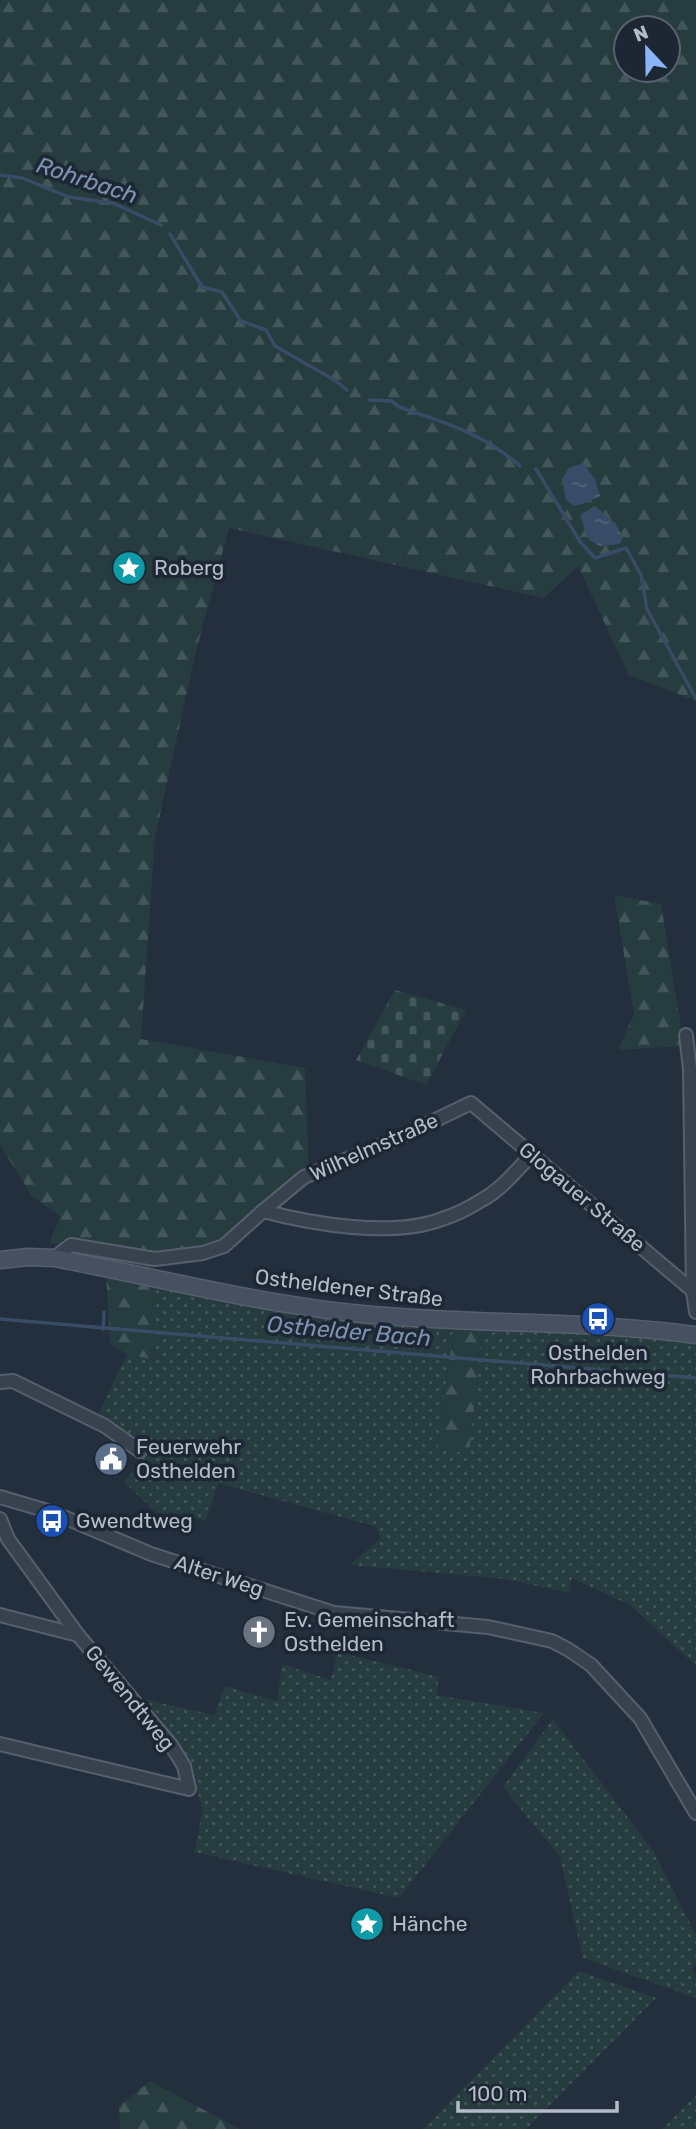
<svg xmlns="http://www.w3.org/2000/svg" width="696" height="2129" font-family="Rubik,sans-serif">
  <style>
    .grass { fill: url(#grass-dots) }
    .forest { fill: url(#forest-firs); fill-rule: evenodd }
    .cemetery { fill: url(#cemetery-stones) }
    .water { fill: url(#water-ripples) }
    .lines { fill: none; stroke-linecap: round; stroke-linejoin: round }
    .stream { stroke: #394c67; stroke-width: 3.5 }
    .street-casing { stroke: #565f6c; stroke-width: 16 }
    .secondary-casing { stroke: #565f6c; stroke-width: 19 }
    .street { stroke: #38414e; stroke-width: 12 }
    .secondary { stroke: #465061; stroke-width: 16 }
    .labels { text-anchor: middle; stroke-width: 7; stroke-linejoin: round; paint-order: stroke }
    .poi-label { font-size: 21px; fill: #b4bcc9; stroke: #1d2633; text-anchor: start }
    .street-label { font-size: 21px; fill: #b4bcc9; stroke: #1d2633 }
    .water-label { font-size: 23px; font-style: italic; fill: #7c92b1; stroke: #1d2633 }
  </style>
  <defs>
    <pattern id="grass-dots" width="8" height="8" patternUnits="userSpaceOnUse" patternTransform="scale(1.75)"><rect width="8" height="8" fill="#263c3f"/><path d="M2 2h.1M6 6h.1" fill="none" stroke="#435659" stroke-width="1.8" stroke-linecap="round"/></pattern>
    <pattern id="forest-firs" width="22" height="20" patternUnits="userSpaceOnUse" patternTransform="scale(1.75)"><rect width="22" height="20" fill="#263c3f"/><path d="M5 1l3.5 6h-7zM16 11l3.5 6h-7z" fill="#435659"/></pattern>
    <pattern id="cemetery-stones" width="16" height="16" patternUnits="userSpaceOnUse" patternTransform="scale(1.75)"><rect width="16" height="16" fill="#263c3f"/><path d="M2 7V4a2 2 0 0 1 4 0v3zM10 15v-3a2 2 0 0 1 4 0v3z" fill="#435659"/></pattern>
    <pattern id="water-ripples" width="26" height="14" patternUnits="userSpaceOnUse" patternTransform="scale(1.75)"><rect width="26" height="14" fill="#394c67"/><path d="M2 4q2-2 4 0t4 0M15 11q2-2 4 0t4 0" fill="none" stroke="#53647b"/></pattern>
  </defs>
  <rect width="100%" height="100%" fill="#242f3e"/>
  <g class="grass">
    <path d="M 152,1285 L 252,1307 L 453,1330 L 437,1448 L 469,1454 L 482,1330 L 642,1336 L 696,1344 L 696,1666 L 630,1605 L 572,1578 L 569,1593 L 506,1579 L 350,1565 L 380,1539 L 377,1527 L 218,1483 L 206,1521 L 170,1512 L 167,1519 L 161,1517 L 124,1482 L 149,1451 L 97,1417 L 127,1354 L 155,1360 Z"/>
    <path d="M 337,1652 L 439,1677 L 436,1695 L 544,1713 L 399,1898 L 194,1852 L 203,1810 L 188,1761 L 138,1698 L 214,1715 L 225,1686 L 277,1701 L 282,1664 L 331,1680 Z"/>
    <path d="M 553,1719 L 653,1851 L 696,1935 L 696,1964 L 692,1968 L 696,1975 L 696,1998 L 583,1958 L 560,1857 L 503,1787 Z"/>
    <path d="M 579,1971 L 656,1998 L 526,2129 L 423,2129 Z"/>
    <path d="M 696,2095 L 696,2129 L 662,2129 Z"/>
  </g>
  <g class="forest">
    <path d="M 0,0 L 696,0 L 696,701 L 629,675 L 578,566 L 544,598 L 229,528 L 196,651 L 155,837 L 141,1039 L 305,1068 L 309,1175 L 223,1249 L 151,1264 L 155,1360 L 127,1354 L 110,1344 L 105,1254 L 50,1243 L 60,1216 L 32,1196 L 0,1145 ZM 626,28 L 668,28 L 668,70 L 626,70 ZM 595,507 L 601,510 L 600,546 L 589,540 L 580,515 Z"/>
    <path d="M 614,895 L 661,904 L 684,1046 L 618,1050 L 634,1014 Z"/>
    <path d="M 456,1311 L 484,1312 L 469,1454 L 437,1448 Z"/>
    <path d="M 150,2081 L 240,2129 L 120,2129 L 119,2106 Z"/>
  </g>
  <path class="cemetery" d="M 395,990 L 466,1010 L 426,1085 L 356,1060 Z"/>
  <g class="water">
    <path d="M 583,463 L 595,479 L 600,496 L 585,503 L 574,506 L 566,500 L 562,479 L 569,468 Z"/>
    <path d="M 595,506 L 616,524 L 623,539 L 619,544 L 600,546 L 589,540 L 580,515 Z"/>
  </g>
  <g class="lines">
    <g class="stream">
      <path d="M 0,175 L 22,178 L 69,197 L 113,203 L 161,225"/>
      <path d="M 170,234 L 202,287 L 222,292 L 241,321 L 266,330 L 275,346 L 336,381 L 347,390"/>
      <path d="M 369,400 L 392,401 L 399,407 C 446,423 482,433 520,466"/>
      <path d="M 536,469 L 581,543 L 595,558 L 626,548 L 641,575 L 647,609 L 696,699"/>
      <path d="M 0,1319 L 696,1378"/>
      <path d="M 103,1329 L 104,1312"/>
    </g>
    <g class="street-casing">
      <g id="street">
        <path d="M 686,1035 L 690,1069 L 693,1291 L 696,1312"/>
        <path d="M 263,1211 C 312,1224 393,1238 442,1219 C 455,1215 469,1208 480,1201 C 501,1190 516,1171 532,1154"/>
        <path d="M 54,1258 L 71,1245 L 155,1259 L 203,1253 L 224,1246 L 263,1211 L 304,1177 L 394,1140 L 471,1103 L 693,1291"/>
        <path d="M 0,1382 L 13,1381 L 105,1426 L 140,1451"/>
        <path d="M 0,1497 L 54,1513 L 151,1554 L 334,1613 L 488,1627 L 552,1641 L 569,1650 L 591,1665 L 640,1718 L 696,1813"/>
        <path d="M 0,1519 L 8,1539 L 78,1635 L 171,1745 L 184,1766 L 189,1789 L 0,1744"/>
        <path d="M 0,1615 L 78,1635"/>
      </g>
    </g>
    <g class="secondary-casing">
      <path id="secondary" d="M 0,1260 L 28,1257 L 54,1258 C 156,1277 258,1304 362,1314 C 473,1325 585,1320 696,1335"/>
    </g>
    <use href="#street" class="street"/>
    <use href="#secondary" class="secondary"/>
  </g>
  <defs>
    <g id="sight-disc" transform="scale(1.75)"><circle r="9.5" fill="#0f9aa8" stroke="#1d2633"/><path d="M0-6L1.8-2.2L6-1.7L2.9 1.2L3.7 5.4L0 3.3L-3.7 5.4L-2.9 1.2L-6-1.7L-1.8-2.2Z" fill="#fff"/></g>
    <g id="bus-disc" transform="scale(1.75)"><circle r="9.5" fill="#1a4fb4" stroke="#1d2633"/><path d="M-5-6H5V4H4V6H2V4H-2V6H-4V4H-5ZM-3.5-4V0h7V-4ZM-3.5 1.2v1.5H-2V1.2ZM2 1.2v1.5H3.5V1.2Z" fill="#fff"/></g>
    <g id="civic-disc" transform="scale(1.75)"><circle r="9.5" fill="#5c6f8a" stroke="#1d2633"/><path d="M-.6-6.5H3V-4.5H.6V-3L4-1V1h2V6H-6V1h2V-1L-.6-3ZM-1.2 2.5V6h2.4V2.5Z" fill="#fff"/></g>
    <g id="church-disc" transform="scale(1.75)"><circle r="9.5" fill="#6b7280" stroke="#1d2633"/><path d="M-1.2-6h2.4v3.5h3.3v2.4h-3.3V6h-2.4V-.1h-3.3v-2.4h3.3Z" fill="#fff"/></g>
  </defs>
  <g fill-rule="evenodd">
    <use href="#sight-disc" x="129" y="568"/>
    <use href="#bus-disc" x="598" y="1319"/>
    <use href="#civic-disc" x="111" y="1459"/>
    <use href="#bus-disc" x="52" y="1521"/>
    <use href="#church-disc" x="259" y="1632"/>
    <use href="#sight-disc" x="367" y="1924"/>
  </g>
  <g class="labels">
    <g class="poi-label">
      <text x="154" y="575">Roberg</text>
      <text x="598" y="1360" text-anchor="middle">Osthelden<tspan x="598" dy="24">Rohrbachweg</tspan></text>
      <text x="136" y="1454">Feuerwehr<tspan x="136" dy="24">Osthelden</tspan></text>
      <text x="76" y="1528">Gwendtweg</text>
      <text x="284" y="1627">Ev. Gemeinschaft<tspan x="284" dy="24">Osthelden</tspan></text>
      <text x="392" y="1931">Hänche</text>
    </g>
    <g class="street-label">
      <text transform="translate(374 1147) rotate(-24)" y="7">Wilhelmstraße</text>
      <text transform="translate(582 1197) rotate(40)" y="7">Glogauer Straße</text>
      <text transform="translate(349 1288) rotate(7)" y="7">Ostheldener Straße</text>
      <text transform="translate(219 1576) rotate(18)" y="7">Alter Weg</text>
      <text transform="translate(130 1698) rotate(51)" y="7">Gewendtweg</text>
    </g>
    <g class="water-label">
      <text transform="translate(87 180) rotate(18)" y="8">Rohrbach</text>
      <text transform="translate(349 1331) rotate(5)" y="8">Osthelder Bach</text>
    </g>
  </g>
  <g transform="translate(647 49) rotate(338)"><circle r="33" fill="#1d2633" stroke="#59626f" stroke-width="2"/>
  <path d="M0-5L12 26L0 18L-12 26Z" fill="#8ab4f8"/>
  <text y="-10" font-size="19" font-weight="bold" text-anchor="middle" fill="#b4bcc9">N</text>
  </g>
  <path d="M458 2101v10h159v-10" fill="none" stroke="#b4bcc9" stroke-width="3.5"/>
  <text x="468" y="2101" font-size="21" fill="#b4bcc9" stroke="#1d2633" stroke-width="5" paint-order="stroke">100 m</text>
</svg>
